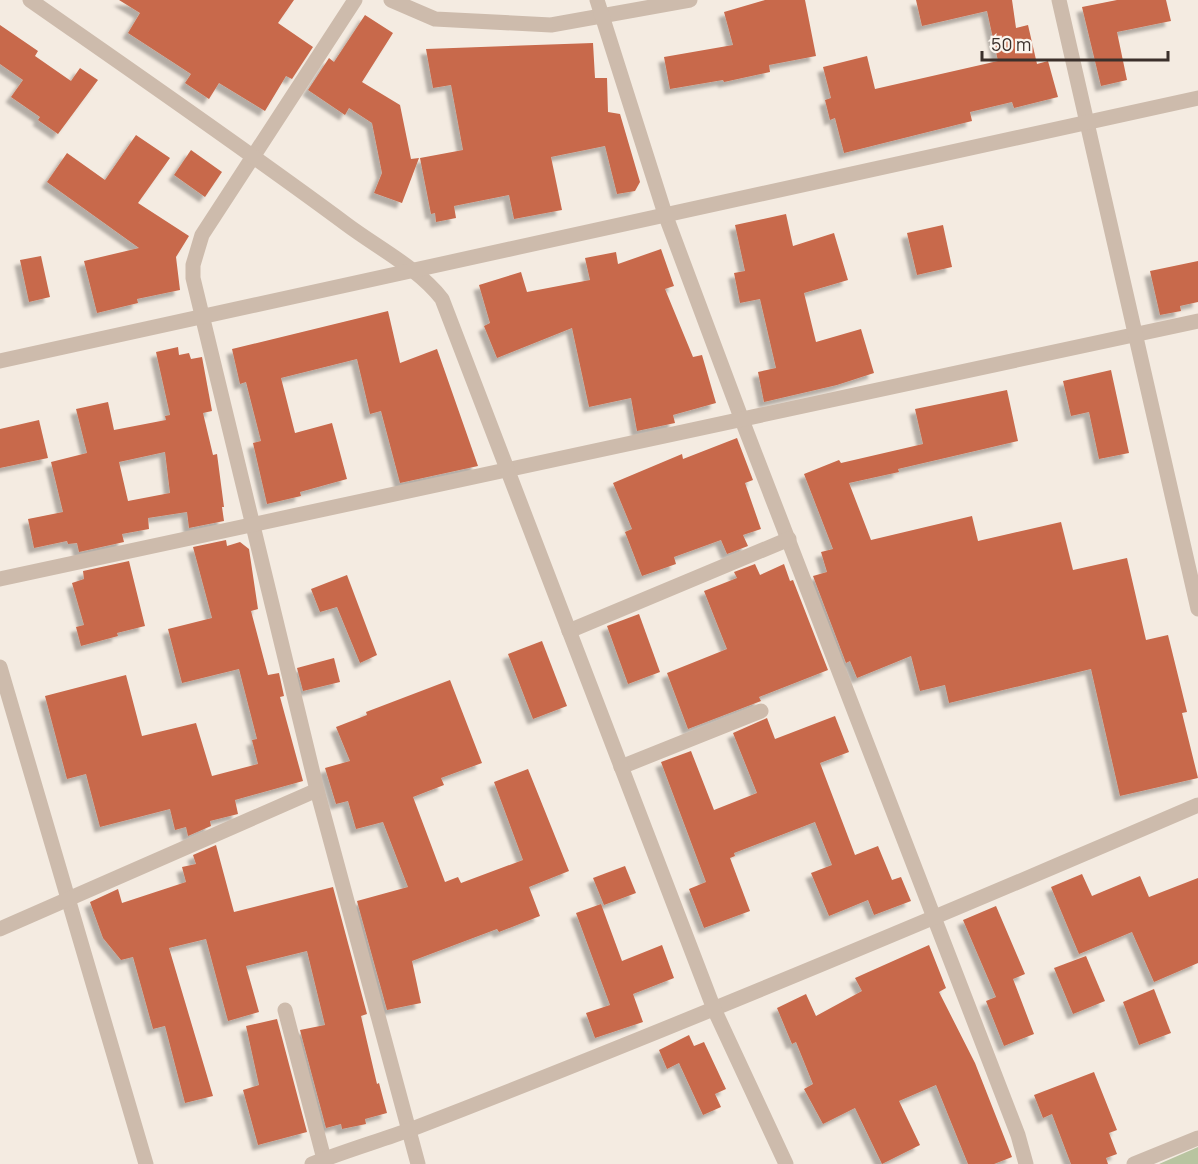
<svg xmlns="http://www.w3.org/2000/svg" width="1198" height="1164" font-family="Manrope,sans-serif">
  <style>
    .green { fill: #b8c4a0 }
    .building { fill: #c8694b; fill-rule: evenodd; filter: url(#shadow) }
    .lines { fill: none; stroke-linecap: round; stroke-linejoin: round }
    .minor { stroke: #cdbbac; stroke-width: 15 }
    .tertiary { stroke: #cdbbac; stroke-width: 15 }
  </style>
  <defs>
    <filter id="shadow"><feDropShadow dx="-5.5" dy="5.5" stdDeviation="1.5" flood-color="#0004"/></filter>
  </defs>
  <rect width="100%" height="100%" fill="#f4ebe1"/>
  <path class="green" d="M 1198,1147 L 1198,1164 L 1159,1164 Z"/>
  <g class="building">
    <path d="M 119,0 L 294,0 L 278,23 L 313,47 L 292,79 L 286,76 L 265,111 L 219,83 L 209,99 L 185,83 L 191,74 L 128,33 L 140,13 Z"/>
    <path d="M 765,0 L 805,0 L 816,56 L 769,65 L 770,72 L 724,82 L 723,80 L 670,89 L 664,57 L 733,45 L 724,12 Z"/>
    <path d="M 916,0 L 1012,0 L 1016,28 L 1028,25 L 1037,64 L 1048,61 L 1058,97 L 1014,108 L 1012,102 L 970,112 L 972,121 L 844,153 L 835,118 L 830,120 L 825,100 L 831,98 L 823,67 L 867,56 L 875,89 L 998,61 L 987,11 L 922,26 Z"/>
    <path d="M 1117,0 L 1166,0 L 1171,21 L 1117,32 L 1127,80 L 1101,86 L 1082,7 Z"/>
    <path d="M 365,15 L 393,33 L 362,82 L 400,105 L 411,159 L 419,158 L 402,203 L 374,193 L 382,173 L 372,123 L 349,108 L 345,115 L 308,90 L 329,58 L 334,62 Z"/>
    <path d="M 0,25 L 38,51 L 35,56 L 71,81 L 80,68 L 98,80 L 58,134 L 38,120 L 40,117 L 11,97 L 23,80 L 0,64 Z"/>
    <path d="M 593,43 L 595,78 L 607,78 L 608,112 L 620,114 L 640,182 L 635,191 L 617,194 L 605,146 L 551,157 L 562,210 L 514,219 L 509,195 L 454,206 L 456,218 L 436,222 L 435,213 L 431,214 L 420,158 L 463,150 L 451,85 L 433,88 L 426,49 Z"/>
    <path d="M 136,135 L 170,158 L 138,203 L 189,236 L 176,257 L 180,290 L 137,299 L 138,303 L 97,313 L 84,261 L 139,248 L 47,182 L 67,153 L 105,180 Z"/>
    <path d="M 191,150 L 222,172 L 205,197 L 174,175 Z"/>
    <path d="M 786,214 L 793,246 L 834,233 L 848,280 L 804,293 L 816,342 L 861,329 L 874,373 L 837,385 L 764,402 L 758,372 L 776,368 L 760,299 L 740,303 L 734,273 L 745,271 L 735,225 Z"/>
    <path d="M 943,225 L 952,267 L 917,275 L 907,233 Z"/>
    <path d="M 661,249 L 674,286 L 665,289 L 693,357 L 702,355 L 716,403 L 673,415 L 675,423 L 637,431 L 631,398 L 589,407 L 572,328 L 497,358 L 484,326 L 490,323 L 479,285 L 521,272 L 527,292 L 590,280 L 585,258 L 616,252 L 618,264 Z"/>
    <path d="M 41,256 L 50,297 L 29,302 L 20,260 Z"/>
    <path d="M 1198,261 L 1198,302 L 1180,306 L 1181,311 L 1160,315 L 1150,271 Z"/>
    <path d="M 388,311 L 400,363 L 437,349 L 478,466 L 400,483 L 381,411 L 370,414 L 357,359 L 281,378 L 295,433 L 332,423 L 347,479 L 300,492 L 301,496 L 267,504 L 253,443 L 261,441 L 246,382 L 240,384 L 232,349 Z"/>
    <path d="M 178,347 L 179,355 L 189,353 L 191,359 L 202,357 L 212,411 L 203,413 L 213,455 L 217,454 L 224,507 L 222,507 L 224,521 L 189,528 L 187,512 L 148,518 L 149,529 L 122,534 L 124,542 L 79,552 L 77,543 L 68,544 L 67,541 L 34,548 L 28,519 L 63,512 L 51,462 L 87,453 L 76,409 L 108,402 L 114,430 L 166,420 L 165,416 L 170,415 L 156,352 ZM 165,452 L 170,493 L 128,501 L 119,462 Z"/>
    <path d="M 1111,370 L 1129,453 L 1099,459 L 1089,412 L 1071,416 L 1063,381 Z"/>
    <path d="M 1007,390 L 1018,441 L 898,469 L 899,472 L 849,483 L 871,540 L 972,516 L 978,541 L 1061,522 L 1073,570 L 1127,558 L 1146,640 L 1168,635 L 1187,712 L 1182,713 L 1198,778 L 1120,796 L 1091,669 L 949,703 L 945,685 L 920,691 L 911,656 L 857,678 L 850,661 L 846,663 L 813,576 L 827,572 L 821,552 L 833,549 L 804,474 L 839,460 L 841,463 L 923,444 L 915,409 Z"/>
    <path d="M 39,420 L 48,458 L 0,468 L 0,429 Z"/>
    <path d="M 737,438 L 753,480 L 745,483 L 761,529 L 743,535 L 748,546 L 727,554 L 721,540 L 674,557 L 676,564 L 642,576 L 625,532 L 632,529 L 613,483 L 682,454 L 683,459 Z"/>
    <path d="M 226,540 L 227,546 L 240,542 L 249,549 L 258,609 L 251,611 L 268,675 L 279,673 L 284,696 L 280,697 L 303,781 L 235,800 L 238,814 L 210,821 L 211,826 L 188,836 L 186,827 L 175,830 L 170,809 L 100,827 L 86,774 L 67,779 L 45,696 L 126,675 L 142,736 L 196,723 L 212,776 L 258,764 L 252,740 L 257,739 L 239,669 L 182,683 L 168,629 L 212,618 L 193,547 Z"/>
    <path d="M 129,561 L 145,626 L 117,633 L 118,636 L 81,646 L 76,627 L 84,625 L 72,583 L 84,579 L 83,571 Z"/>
    <path d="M 755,564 L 760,575 L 784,564 L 790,581 L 793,580 L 828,670 L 759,697 L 761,701 L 688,729 L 667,673 L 727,649 L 704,591 L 737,578 L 734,572 Z"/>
    <path d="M 347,575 L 377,655 L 360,663 L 337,607 L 320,612 L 311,589 Z"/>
    <path d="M 639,614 L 660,672 L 628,684 L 607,626 Z"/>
    <path d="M 542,641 L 567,706 L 533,719 L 508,654 Z"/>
    <path d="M 334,658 L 340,682 L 303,691 L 297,668 Z"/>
    <path d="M 450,680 L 482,763 L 441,778 L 444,785 L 413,797 L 445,882 L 458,877 L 461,883 L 523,860 L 494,782 L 528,769 L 569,871 L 529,887 L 540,916 L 499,932 L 497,929 L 412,961 L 421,1003 L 387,1010 L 357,901 L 408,887 L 383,822 L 356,829 L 348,801 L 336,804 L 325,768 L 350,761 L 336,727 L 367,715 L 366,712 Z"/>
    <path d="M 835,716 L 849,752 L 820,763 L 855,855 L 878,846 L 892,880 L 901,877 L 911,901 L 874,915 L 868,900 L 829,916 L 811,873 L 832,865 L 815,822 L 734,853 L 735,856 L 730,858 L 750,911 L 704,928 L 689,889 L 706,882 L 661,762 L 691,751 L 714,810 L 757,793 L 733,733 L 767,718 L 775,739 Z"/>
    <path d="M 216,845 L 234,912 L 333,887 L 367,1014 L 361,1016 L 377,1084 L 379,1083 L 387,1113 L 365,1119 L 366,1124 L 342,1129 L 341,1124 L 326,1128 L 300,1030 L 325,1025 L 307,951 L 246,966 L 259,1012 L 228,1021 L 206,939 L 169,948 L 213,1096 L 185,1103 L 165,1026 L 153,1029 L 133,957 L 121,960 L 103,938 L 90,902 L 118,889 L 122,903 L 186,882 L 182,867 L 196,864 L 193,855 Z"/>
    <path d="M 625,866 L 636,893 L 604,905 L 593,878 Z"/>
    <path d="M 1082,874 L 1092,896 L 1140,876 L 1149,897 L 1198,878 L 1198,963 L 1154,982 L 1132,932 L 1079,954 L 1051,887 Z"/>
    <path d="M 601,904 L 622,961 L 662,945 L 674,978 L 633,994 L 643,1022 L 595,1038 L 586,1013 L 610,1005 L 576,913 Z"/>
    <path d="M 996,906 L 1025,974 L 1013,979 L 1034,1034 L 1004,1046 L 986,1001 L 996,997 L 963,920 Z"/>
    <path d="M 929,945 L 946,988 L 939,992 L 975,1063 L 1012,1157 L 994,1164 L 968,1164 L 936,1085 L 899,1101 L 920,1145 L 882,1164 L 855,1108 L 823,1124 L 804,1089 L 813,1084 L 796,1042 L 792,1044 L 777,1008 L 806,994 L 816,1016 L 862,991 L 855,978 Z"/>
    <path d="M 1086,956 L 1105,1001 L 1073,1014 L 1054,968 Z"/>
    <path d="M 1154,989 L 1171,1033 L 1139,1045 L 1123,1002 Z"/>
    <path d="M 277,1019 L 307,1132 L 258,1145 L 243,1090 L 259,1085 L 246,1026 Z"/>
    <path d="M 689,1035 L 694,1046 L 704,1042 L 726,1089 L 715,1094 L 721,1107 L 703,1115 L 679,1063 L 667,1069 L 659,1050 Z"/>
    <path d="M 1094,1072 L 1117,1130 L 1109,1133 L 1117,1154 L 1106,1158 L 1108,1164 L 1071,1164 L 1052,1114 L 1043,1118 L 1034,1095 Z"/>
  </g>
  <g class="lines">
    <g class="minor">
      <path d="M 355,0 L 202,235 L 193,265 L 193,278 L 317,790 L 418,1164"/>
      <path d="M 391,0 L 435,19 L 551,25 L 690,0"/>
      <path d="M 597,0 L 665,214 L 742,420 L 1018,1135 L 1026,1164"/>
      <path d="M 0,579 L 1198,321"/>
      <path d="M 569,631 L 789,539"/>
      <path d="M 0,667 L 146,1164"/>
      <path d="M 621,767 L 761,711"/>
      <path d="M 0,929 L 317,790"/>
      <path d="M 285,1010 L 324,1159"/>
      <path d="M 312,1164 C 345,1151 379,1141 412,1129 C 676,1027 938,917 1198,805"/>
      <path d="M 1134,1164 L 1198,1138"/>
    </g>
    <g class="tertiary">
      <path d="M 30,0 C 136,74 242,147 346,224 C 378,248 418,268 442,299 L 714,1009 L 786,1164"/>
      <path d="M 1059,0 L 1198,609"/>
      <path d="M 0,361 L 1198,98"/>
    </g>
  </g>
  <path d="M982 51v9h186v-9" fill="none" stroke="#3b302b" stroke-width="3"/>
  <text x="991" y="51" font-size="18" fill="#3b302b" stroke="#fbf5ee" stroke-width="4.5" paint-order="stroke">50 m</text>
</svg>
